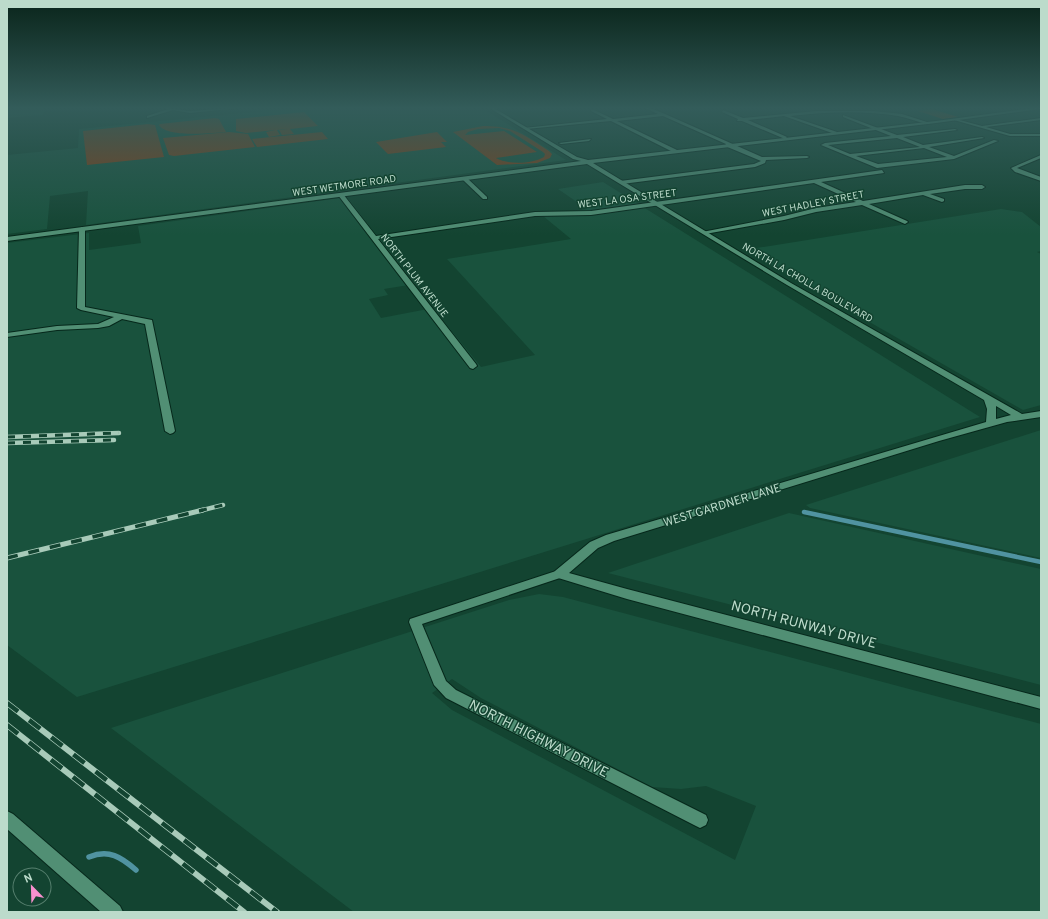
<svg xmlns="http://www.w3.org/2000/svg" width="1048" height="919" font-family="Overpass,sans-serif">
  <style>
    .built { fill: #19523d; fill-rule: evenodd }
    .green { fill: #893a0f; fill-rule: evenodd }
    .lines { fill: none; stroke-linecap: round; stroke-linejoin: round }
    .stream-far1 { stroke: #5093a1; stroke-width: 4.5 }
    .stream { stroke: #5093a1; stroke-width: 5.5 }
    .street-casing { stroke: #06281b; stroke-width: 2 }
    .secondary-casing { stroke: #06281b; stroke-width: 2 }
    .street { fill: #518f74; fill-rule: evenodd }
    .secondary { fill: #518f74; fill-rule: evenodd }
    .rail-far2-casing { stroke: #a8cab9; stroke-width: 4.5 }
    .rail-far1-casing { stroke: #a8cab9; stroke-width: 5 }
    .rail-casing { stroke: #a8cab9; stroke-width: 6 }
    .rail-far2 { stroke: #134431; stroke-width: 3; stroke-dasharray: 8; stroke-linecap: butt }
    .rail-far1 { stroke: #134431; stroke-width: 3.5; stroke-dasharray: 11; stroke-linecap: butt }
    .rail { stroke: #134431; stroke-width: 4.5; stroke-dasharray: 14; stroke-linecap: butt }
    .labels { text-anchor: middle; stroke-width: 3; stroke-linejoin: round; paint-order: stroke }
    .far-street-label { font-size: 10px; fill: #bcdbcb; stroke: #134431 }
    .street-label { font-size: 12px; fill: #bcdbcb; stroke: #134431 }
    .near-street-label { font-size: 14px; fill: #bcdbcb; stroke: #134431 }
  </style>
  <rect width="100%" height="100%" fill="#134431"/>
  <g class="built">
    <path d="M 7,107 L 45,107 L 43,115 L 7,118 Z"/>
    <path d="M 304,107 L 480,107 L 566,160 L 86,225 L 88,191 L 50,196 L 47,229 L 7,234 L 7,155 L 78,148 L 79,129 Z"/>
    <path d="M 603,182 L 980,417 L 77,697 L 7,645 L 7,243 L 89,233 L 89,250 L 141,243 L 138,226 L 347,197 L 415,284 L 384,289 L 388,295 L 369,299 L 381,318 L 433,308 L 481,367 L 535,355 L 447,259 L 571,239 L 543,216 L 587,209 L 558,189 Z"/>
    <path d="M 1001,209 L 1022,212 L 1041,227 L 1041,251 L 1037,252 L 1041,254 L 1041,405 L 1023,410 L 744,250 Z"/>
    <path d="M 1041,430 L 1041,558 L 810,508 L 806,505 Z"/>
    <path d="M 789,513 L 1041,569 L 1041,685 L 608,573 Z"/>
    <path d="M 539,594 L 563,597 L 1041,724 L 1041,912 L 354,912 L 111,728 L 509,600 ZM 452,679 L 481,698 L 652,787 L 681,789 L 706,786 L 756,806 L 735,860 L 452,710 L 432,693 Z"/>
  </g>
  <g class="green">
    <path d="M 932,109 L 958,117 L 943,119 L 918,111 Z"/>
    <path d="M 304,112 L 318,126 L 290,129 L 294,134 L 282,135 L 279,130 L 287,129 L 277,130 L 280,135 L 269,137 L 266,132 L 275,130 L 246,133 L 236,131 L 236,119 Z"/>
    <path d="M 215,118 L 219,119 L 226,132 C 212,133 167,138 159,125 L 160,124 Z"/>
    <path d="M 148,124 L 155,125 L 164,157 L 87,165 L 83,131 Z"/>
    <path d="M 483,126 C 514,126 524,135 549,151 L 552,154 L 550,158 L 537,163 L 497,165 L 453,132 ZM 499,128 L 510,131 L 543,152 L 545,154 L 544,157 C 532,164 508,165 496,158 L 537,152 L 504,131 L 465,135 L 468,132 L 478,129 Z"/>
    <path d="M 229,132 L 248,134 L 255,147 L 174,156 L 169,155 L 163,138 Z"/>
    <path d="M 322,132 L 328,139 L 257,147 L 252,139 Z"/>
    <path d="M 437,132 L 447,142 L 441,142 L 446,147 L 388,154 L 376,142 Z"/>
  </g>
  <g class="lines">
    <path class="stream-far1" d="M 804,512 L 1041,562"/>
    <path class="stream" d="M 89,857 C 109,849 121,857 136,870"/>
    <g class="street-casing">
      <g id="street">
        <path d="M 159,107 L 190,111 L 249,107 L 190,113 L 173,110 L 147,118 L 147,116 L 168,109 Z"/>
        <path d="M 643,107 L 648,107 L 665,114 L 762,157 L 807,156 L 809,157 L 807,158 L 766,160 L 765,163 L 755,167 L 622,184 L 619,182 L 620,181 L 754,164 L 761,161 L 725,146 L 726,144 L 663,116 L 617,121 L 677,150 L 677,152 L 673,152 L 611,121 L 526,129 L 524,128 L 607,119 L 591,111 L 592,109 L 613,119 L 658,114 Z"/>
        <path d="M 723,110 L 743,118 L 816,111 L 874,111 L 902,114 L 930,123 L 928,124 C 918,122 908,118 898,116 C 863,110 825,112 790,116 L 837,132 L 835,134 L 784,116 L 748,120 L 787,137 L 785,139 L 742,121 L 737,121 L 738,119 L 722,112 Z"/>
        <path d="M 843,115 L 897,135 L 955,129 L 957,130 L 903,137 L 923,145 L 982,137 L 984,138 L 929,147 L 954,156 L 994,140 L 998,141 L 954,159 L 877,168 L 821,145 L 825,143 L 891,136 L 843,117 ZM 897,138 L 920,147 L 850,154 L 828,145 ZM 924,148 L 947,157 L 878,164 L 856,156 Z"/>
        <path d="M 1041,118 L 1041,120 L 986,127 L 1010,134 L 1041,134 L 1041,136 L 1010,136 L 954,120 L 956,119 L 982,126 Z"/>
        <path d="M 591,139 L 589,141 L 561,144 L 559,143 Z"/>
        <path d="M 1041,155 L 1041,158 L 1017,168 L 1041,177 L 1041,181 L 1015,172 L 1011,168 Z"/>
        <path d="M 882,170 L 884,173 L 821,182 L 863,201 L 965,185 L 982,185 L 985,187 L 982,189 L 965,189 L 930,194 L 944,199 L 944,201 L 942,202 L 923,195 L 869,204 L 907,221 L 908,222 L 905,224 L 862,205 L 816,212 L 784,220 L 705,234 L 702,232 L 784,216 L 816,208 L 856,202 L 814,183 L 591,215 L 535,216 L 378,239 L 476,364 L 477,366 L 473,369 L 470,368 L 338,195 L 343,194 L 376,236 L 535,212 L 591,211 Z"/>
        <path d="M 462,177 L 466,177 L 487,197 L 487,199 L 483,199 L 462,179 Z"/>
        <path d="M 82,227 L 85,229 L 85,307 L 152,320 L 175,431 L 173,433 L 170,434 L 165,431 L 145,324 L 122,319 L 109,326 L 98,328 L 57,330 L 7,337 L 7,333 L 57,326 L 98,324 L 114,317 L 81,310 L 77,308 L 79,229 Z"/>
        <path d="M 559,570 L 563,571 L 565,574 L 563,577 L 422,624 L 446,681 L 456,690 L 706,815 L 708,820 L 706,825 L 700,828 L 694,825 L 446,698 L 434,685 L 409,622 L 410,619 Z"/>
      </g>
    </g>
    <g class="secondary-casing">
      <g id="secondary">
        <path d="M 488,107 L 492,107 L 577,157 L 588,160 L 936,121 L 1041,107 L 1041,109 L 936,123 L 593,163 L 791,283 L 1022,414 L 1041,411 L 1041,417 L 1007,422 L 939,441 L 614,541 L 598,548 L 569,573 L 627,589 L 1041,697 L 1041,709 L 627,599 L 555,577 L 553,574 L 555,571 L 590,542 L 606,535 L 986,422 L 987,409 L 984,400 L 787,285 L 587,164 L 7,241 L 7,237 L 581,161 L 573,159 ZM 996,406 L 1011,415 L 996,419 Z"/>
        <path d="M 7,811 L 13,814 L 120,906 L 123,912 L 101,912 L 7,829 Z"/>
      </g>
    </g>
    <use href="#street" class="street"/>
    <use href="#secondary" class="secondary"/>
    <g class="rail-far2-casing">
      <g id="rail-far2">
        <path d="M 7,437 L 119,433"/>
        <path d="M 7,443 L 114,440"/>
        <path d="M 199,511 L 223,505"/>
      </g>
    </g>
    <g class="rail-far1-casing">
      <path id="rail-far1" d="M 7,558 L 203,510"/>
    </g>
    <g class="rail-casing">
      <g id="rail">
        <path d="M 7,703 L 277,912"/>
        <path d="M 7,725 L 244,912"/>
      </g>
    </g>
    <use href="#rail-far2" class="rail-far2"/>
    <use href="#rail-far1" class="rail-far1"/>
    <use href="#rail" class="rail"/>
  </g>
  <linearGradient id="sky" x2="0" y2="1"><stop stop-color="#0a251b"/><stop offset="0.46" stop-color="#335c5a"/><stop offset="1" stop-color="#335c5a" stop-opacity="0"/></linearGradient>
  <rect width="1048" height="235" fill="url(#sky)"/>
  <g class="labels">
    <g class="far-street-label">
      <text transform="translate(344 185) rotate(-8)" y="4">WEST WETMORE ROAD</text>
      <text transform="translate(627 198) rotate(-7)" y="4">WEST LA OSA STREET</text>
      <text transform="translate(813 203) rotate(-11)" y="4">WEST HADLEY STREET</text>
      <text transform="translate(415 275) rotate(52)" y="4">NORTH PLUM AVENUE</text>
      <text transform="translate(808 282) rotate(30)" y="4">NORTH LA CHOLLA BOULEVARD</text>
    </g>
    <g class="street-label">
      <text transform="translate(722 505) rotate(-17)" y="4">WEST GARDNER LANE</text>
    </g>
    <g class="near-street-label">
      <text transform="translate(804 624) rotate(15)" y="5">NORTH RUNWAY DRIVE</text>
      <text transform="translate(539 738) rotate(27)" y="5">NORTH HIGHWAY DRIVE</text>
    </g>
  </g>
  <rect width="1048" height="919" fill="none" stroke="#bcdbcb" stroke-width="16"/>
  <g transform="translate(32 887) rotate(337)"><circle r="19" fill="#134431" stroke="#57806f"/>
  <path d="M0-3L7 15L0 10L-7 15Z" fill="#f790ce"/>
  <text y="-6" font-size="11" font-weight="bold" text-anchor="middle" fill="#bcdbcb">N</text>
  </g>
</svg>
